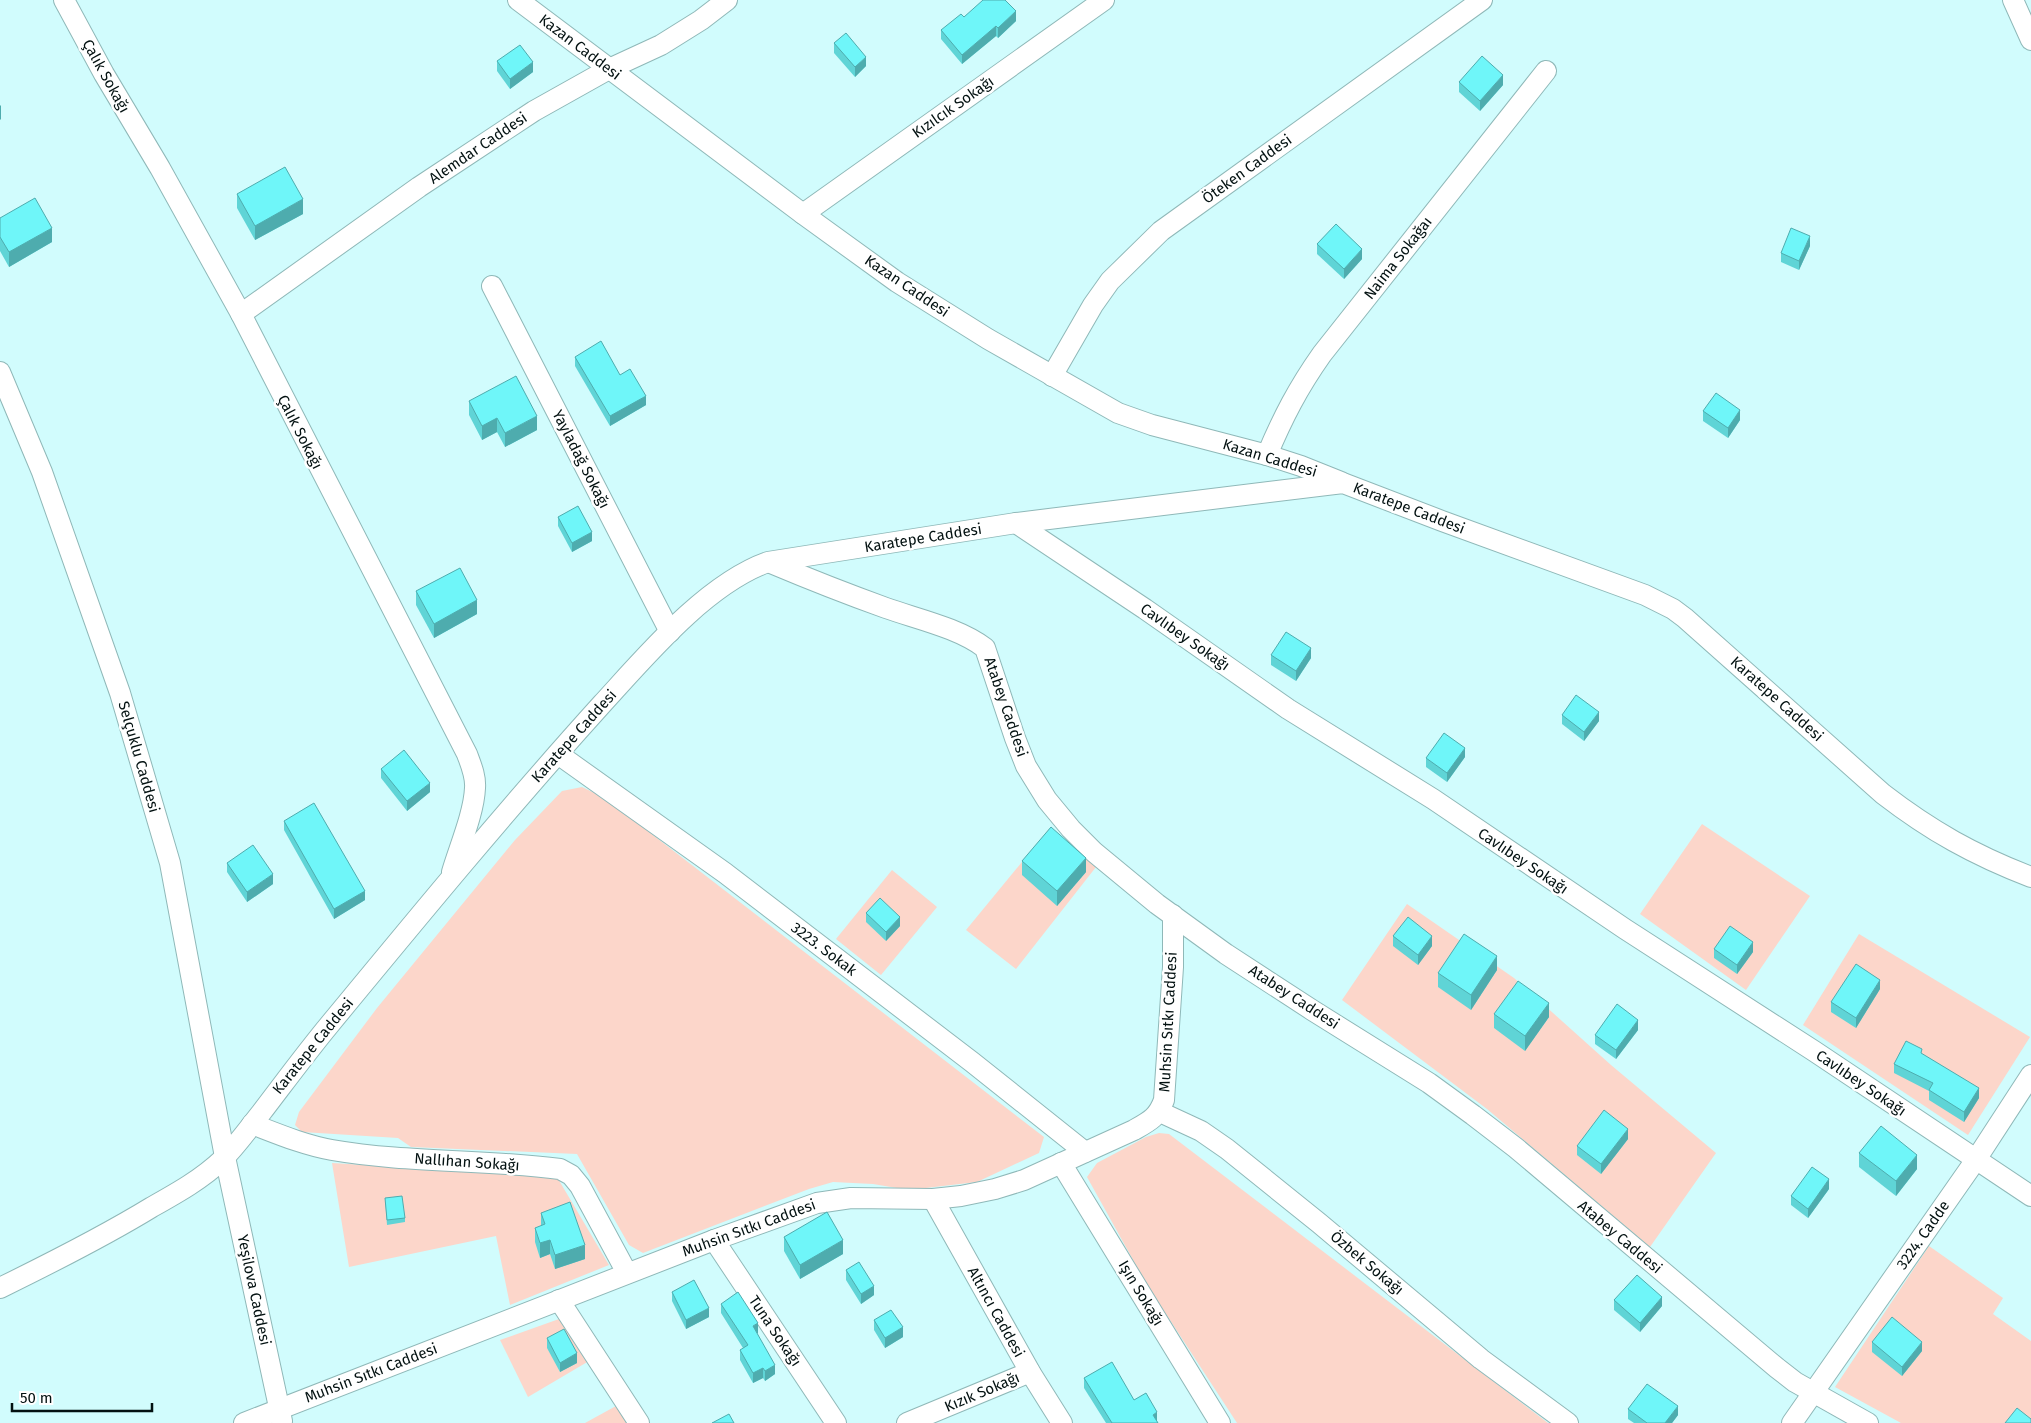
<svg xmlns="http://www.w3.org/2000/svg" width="2031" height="1423" font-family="'Fira Sans',sans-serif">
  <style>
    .green { fill: #fcd6ca }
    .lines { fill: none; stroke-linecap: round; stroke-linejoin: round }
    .minor-casing { stroke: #8fb8b8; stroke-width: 22 }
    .minor { stroke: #fff; stroke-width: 20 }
    .wall { fill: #5fd4d6 }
    .shaded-wall { fill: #4eacae }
    .building { fill: #6ff6f9; stroke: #4eacae }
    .labels { text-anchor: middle; stroke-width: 5; stroke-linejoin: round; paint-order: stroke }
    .street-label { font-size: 15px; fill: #031111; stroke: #fff }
  </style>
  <rect width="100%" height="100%" fill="#d1fcfd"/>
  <g class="green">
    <path d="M 582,787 L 605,798 L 1044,1137 L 1039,1153 L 977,1182 L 909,1190 L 873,1184 L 833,1182 L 809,1189 L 643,1253 L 629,1245 L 577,1154 L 411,1147 L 398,1138 L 302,1132 L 295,1125 L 299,1112 L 377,1008 L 515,840 L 562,791 Z"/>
    <path d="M 1702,824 L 1810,896 L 1746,990 L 1640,914 Z"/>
    <path d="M 1049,829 L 1096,867 L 1016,969 L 966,930 Z"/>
    <path d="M 892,870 L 937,907 L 881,975 L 836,939 Z"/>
    <path d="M 1407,904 L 1514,978 L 1611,1065 L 1716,1153 L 1650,1247 L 1487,1109 L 1342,1000 Z"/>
    <path d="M 1859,934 L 2030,1037 L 1968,1135 L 1803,1025 Z"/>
    <path d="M 1159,1133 L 1169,1134 L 1548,1423 L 1237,1423 L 1147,1285 L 1087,1177 L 1097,1163 L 1146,1137 Z"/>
    <path d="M 332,1163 L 557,1177 L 609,1265 L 510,1305 L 496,1236 L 349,1267 Z"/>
    <path d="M 1929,1246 L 2003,1298 L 1993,1314 L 2031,1341 L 2031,1423 L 1901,1423 L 1835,1387 Z"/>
    <path d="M 559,1319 L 566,1324 L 589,1361 L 528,1397 L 500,1340 Z"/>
    <path d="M 616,1406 L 627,1423 L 585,1423 Z"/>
  </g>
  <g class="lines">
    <g class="minor-casing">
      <g id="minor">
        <path d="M 64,0 L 104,74 L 160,168 L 241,314 L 467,754 C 471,765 476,776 475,788 C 474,813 459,848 452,872"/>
        <path d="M 518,0 L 803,214 L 897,282 L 988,339 L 1118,413 L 1152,425 L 1267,455 L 1301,466 L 1341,482"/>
        <path d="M 2013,0 L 2031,40"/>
        <path d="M 803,214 L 1104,0"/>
        <path d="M 492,286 L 670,632"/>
        <path d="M 241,314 L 419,187 L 534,111 L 609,69 L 661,45 L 701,20 L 727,0"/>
        <path d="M 0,372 L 42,472 L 120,693 L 170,863 L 225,1157 L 282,1421"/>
        <path d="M 1052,376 L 1093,305 L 1110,281 L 1161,231 L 1482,0"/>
        <path d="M 1267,455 C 1283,417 1298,388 1322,354 L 1546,71"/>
        <path d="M 1016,523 L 1145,609 L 1288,709 L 1433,799 L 1625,929 L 1814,1051 L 2031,1196"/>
        <path d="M 771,563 C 809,579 847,594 886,608 C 917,619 959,628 985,648 L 1015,738 L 1026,766 L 1047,800 L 1071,829 L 1094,852 L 1157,904 L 1226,954 L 1312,1010 L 1429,1083 L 1473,1115 L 1516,1148 L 1777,1368 L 1795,1382 L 1868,1423"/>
        <path d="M 558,754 L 725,873 L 972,1062 L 1085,1152"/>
        <path d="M 1160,1112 L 1201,1131 L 1227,1149 L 1319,1223 L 1481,1359 L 1568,1423"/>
        <path d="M 252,1124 C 278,1134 304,1145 332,1150 C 407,1163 484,1159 560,1169 L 571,1175 L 580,1186 L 627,1273"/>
        <path d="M 1061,1163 L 1220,1423"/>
        <path d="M 933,1199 L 1030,1372 L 1062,1423"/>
        <path d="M 714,1240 L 836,1423"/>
        <path d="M 0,1288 C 51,1263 103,1237 152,1207 C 177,1193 202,1179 223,1159 C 237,1145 249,1128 261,1113 C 284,1083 306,1053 330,1024 C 419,916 508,808 602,704 C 646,656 706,584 768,562 L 1016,523 L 1343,483 L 1442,521 L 1645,595 L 1673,609 L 1685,618 L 1883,794 C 1931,831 1974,855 2031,877"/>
        <path d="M 559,1300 L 639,1423"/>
        <path d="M 244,1423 L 714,1240 L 817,1203 L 851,1198 L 933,1199 L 961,1196 L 995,1189 L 1024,1180 L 1134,1130 C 1150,1121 1158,1117 1164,1100 L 1173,967 L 1173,915"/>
        <path d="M 907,1423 L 1030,1372"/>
        <path d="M 1792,1423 L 1975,1161 L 2031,1075"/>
      </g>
    </g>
    <use href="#minor" class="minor"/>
  </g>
  <g class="wall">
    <path d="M 964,17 L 1016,21 L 998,38 L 996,36 L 962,64 L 941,39 L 941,30 Z"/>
    <path d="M 834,43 L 866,66 L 855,77 L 834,53 Z"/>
    <path d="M 497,61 L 533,72 L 510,89 L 497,71 Z"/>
    <path d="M 1459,82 L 1503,85 L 1480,111 L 1459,92 Z"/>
    <path d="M 237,194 L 303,214 L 255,240 L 237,208 Z"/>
    <path d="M 0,218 L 52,242 L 9,267 L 0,251 Z"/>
    <path d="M 1317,244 L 1362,259 L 1344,279 L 1317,254 Z"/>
    <path d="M 1810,246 L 1799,270 L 1781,262 L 1781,253 Z"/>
    <path d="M 575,357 L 620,375 L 646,405 L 610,426 L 575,366 Z"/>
    <path d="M 469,401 L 537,430 L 505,447 L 497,432 L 482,440 L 469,415 Z"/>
    <path d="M 1703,411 L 1740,420 L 1728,438 L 1703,421 Z"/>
    <path d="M 558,517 L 592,541 L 572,552 L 558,526 Z"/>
    <path d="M 416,591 L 477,614 L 434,638 L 416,605 Z"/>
    <path d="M 1271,655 L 1311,658 L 1296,681 L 1271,665 Z"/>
    <path d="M 1562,715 L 1599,721 L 1584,741 L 1562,724 Z"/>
    <path d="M 1465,757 L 1447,782 L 1426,767 L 1426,758 Z"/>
    <path d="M 381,769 L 430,792 L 407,811 L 381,778 Z"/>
    <path d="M 284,821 L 365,900 L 334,919 L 284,830 Z"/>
    <path d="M 1022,861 L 1086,872 L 1057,906 L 1022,875 Z"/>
    <path d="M 227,863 L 273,884 L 247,902 L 227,872 Z"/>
    <path d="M 866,913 L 900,926 L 886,941 L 866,922 Z"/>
    <path d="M 1393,936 L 1432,946 L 1418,965 L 1393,946 Z"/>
    <path d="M 1714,949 L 1753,952 L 1737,974 L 1714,958 Z"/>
    <path d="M 1497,970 L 1471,1010 L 1438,987 L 1438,973 Z"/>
    <path d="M 1880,989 L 1856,1028 L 1831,1012 L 1831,1002 Z"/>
    <path d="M 1494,1014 L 1549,1017 L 1525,1051 L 1494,1028 Z"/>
    <path d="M 1638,1030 L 1616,1059 L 1595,1044 L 1595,1035 Z"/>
    <path d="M 1922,1054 L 1979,1098 L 1964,1122 L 1929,1100 L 1929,1091 L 1894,1073 L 1894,1064 Z"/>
    <path d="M 1628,1139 L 1601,1174 L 1577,1155 L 1577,1146 Z"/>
    <path d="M 1859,1153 L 1917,1169 L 1896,1196 L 1859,1167 Z"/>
    <path d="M 1829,1189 L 1808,1218 L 1791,1205 L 1791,1196 Z"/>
    <path d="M 385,1198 L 405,1218 L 405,1222 L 387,1225 Z"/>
    <path d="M 541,1213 L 585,1259 L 555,1269 L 550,1254 L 540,1258 L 535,1242 L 535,1228 L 541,1226 Z"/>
    <path d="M 784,1237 L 843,1254 L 800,1279 L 784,1251 Z"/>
    <path d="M 846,1270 L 874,1295 L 861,1304 L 846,1280 Z"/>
    <path d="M 672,1292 L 709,1317 L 686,1329 L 672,1301 Z"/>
    <path d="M 1614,1300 L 1662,1306 L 1640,1332 L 1614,1310 Z"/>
    <path d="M 721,1304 L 758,1333 L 757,1333 L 775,1374 L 765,1381 L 763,1378 L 753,1383 L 740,1360 L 740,1350 L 743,1348 L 721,1313 Z"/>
    <path d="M 874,1320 L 903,1337 L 885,1348 L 874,1330 Z"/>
    <path d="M 547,1338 L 577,1363 L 560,1372 L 547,1348 Z"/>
    <path d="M 1872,1342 L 1922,1351 L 1902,1376 L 1872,1352 Z"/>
    <path d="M 1084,1378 L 1134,1400 L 1157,1421 L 1158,1423 L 1106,1423 L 1084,1388 Z"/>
    <path d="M 1628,1409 L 1678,1415 L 1672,1423 L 1634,1423 L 1628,1419 Z"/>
  </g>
  <g class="shaded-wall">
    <path d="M 1016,11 L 1016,21 L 998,38 L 998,28 Z"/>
    <path d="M 996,26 L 996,36 L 962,64 L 962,55 Z"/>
    <path d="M 866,57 L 866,66 L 855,77 L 855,67 Z"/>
    <path d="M 533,62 L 533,72 L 510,89 L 510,79 Z"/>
    <path d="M 1503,75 L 1503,85 L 1480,111 L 1480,101 Z"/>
    <path d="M 1,105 L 1,119 L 0,120 L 0,106 Z"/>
    <path d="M 303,199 L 303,214 L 255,240 L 255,226 Z"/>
    <path d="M 52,228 L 52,242 L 9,267 L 9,252 Z"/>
    <path d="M 1810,236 L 1810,246 L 1799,270 L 1799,261 Z"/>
    <path d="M 1362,249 L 1362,259 L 1344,279 L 1344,269 Z"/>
    <path d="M 646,396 L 646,405 L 610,426 L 610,416 Z"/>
    <path d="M 1740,410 L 1740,420 L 1728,438 L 1728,428 Z"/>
    <path d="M 537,416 L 537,430 L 505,447 L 505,433 Z"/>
    <path d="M 497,418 L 497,432 L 482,440 L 482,426 Z"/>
    <path d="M 592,532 L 592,541 L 572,552 L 572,543 Z"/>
    <path d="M 477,600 L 477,614 L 434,638 L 434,624 Z"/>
    <path d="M 1311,648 L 1311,658 L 1296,681 L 1296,671 Z"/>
    <path d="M 1599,712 L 1599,721 L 1584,741 L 1584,732 Z"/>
    <path d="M 1465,748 L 1465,757 L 1447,782 L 1447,773 Z"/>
    <path d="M 430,783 L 430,792 L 407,811 L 407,801 Z"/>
    <path d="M 1086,858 L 1086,872 L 1057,906 L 1057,891 Z"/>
    <path d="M 273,874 L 273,884 L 247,902 L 247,892 Z"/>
    <path d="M 365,891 L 365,900 L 334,919 L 334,909 Z"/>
    <path d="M 900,917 L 900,926 L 886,941 L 886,932 Z"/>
    <path d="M 1432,936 L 1432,946 L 1418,965 L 1418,955 Z"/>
    <path d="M 1753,942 L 1753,952 L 1737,974 L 1737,965 Z"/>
    <path d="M 1497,956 L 1497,970 L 1471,1010 L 1471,995 Z"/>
    <path d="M 1880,980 L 1880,989 L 1856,1028 L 1856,1018 Z"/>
    <path d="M 1549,1003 L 1549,1017 L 1525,1051 L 1525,1036 Z"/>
    <path d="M 1638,1020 L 1638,1030 L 1616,1059 L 1616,1050 Z"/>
    <path d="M 1979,1088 L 1979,1098 L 1964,1122 L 1964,1112 Z"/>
    <path d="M 1628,1129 L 1628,1139 L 1601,1174 L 1601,1164 Z"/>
    <path d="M 1917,1155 L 1917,1169 L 1896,1196 L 1896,1181 Z"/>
    <path d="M 1829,1179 L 1829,1189 L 1808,1218 L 1808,1209 Z"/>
    <path d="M 550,1240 L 550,1254 L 540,1258 L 540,1243 Z"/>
    <path d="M 843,1240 L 843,1254 L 800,1279 L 800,1265 Z"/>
    <path d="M 585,1245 L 585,1259 L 555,1269 L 555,1255 Z"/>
    <path d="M 874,1286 L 874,1295 L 861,1304 L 861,1294 Z"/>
    <path d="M 1662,1297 L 1662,1306 L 1640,1332 L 1640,1323 Z"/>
    <path d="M 709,1308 L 709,1317 L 686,1329 L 686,1320 Z"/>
    <path d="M 758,1323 L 758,1333 L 753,1336 L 753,1326 Z"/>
    <path d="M 903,1327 L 903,1337 L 885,1348 L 885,1338 Z"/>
    <path d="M 1922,1342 L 1922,1351 L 1902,1376 L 1902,1367 Z"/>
    <path d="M 577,1353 L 577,1363 L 560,1372 L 560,1363 Z"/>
    <path d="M 775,1365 L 775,1374 L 765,1381 L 765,1371 Z"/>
    <path d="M 763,1368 L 763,1378 L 753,1383 L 753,1373 Z"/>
    <path d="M 1678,1406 L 1678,1415 L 1672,1423 L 1665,1423 Z"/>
    <path d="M 1157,1412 L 1157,1422 L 1153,1415 Z"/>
  </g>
  <g class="building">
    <path d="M 983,0 L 1005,0 L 1016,11 L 998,28 L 996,26 L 962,55 L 941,30 L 961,14 L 964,17 Z"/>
    <path d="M 846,33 L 866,57 L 855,67 L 834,43 Z"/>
    <path d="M 520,45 L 533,62 L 510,79 L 497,61 Z"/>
    <path d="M 1482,56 L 1503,75 L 1480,101 L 1459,82 Z"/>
    <path d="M 285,167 L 303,199 L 255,226 L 237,194 Z"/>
    <path d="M 35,198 L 52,228 L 9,252 L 0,237 L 0,218 Z"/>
    <path d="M 1336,224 L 1362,249 L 1344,269 L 1317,244 Z"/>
    <path d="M 1791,228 L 1810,236 L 1799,261 L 1781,253 Z"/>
    <path d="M 601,341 L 620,375 L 630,369 L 646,396 L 610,416 L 575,357 Z"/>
    <path d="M 516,376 L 537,416 L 505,433 L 497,418 L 482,426 L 469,401 Z"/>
    <path d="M 1716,393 L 1740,410 L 1728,428 L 1703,411 Z"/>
    <path d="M 578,506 L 592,532 L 572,543 L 558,517 Z"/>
    <path d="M 460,568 L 477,600 L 434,624 L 416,591 Z"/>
    <path d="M 1286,632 L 1311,648 L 1296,671 L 1271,655 Z"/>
    <path d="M 1576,695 L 1599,712 L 1584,732 L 1562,715 Z"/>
    <path d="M 1444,733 L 1465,748 L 1447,773 L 1426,758 Z"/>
    <path d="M 404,750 L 430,783 L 407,801 L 381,769 Z"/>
    <path d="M 314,803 L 365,891 L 334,909 L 284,821 Z"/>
    <path d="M 1051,827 L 1086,858 L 1057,891 L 1022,861 Z"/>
    <path d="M 253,845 L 273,874 L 247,892 L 227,863 Z"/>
    <path d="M 880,898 L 900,917 L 886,932 L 866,913 Z"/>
    <path d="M 1408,917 L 1432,936 L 1418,955 L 1393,936 Z"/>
    <path d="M 1730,926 L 1753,942 L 1737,965 L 1714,949 Z"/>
    <path d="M 1464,934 L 1497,956 L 1471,995 L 1438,973 Z"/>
    <path d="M 1856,964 L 1880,980 L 1856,1018 L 1831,1002 Z"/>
    <path d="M 1518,981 L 1549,1003 L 1525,1036 L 1494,1014 Z"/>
    <path d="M 1617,1004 L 1638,1020 L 1616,1050 L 1595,1035 Z"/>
    <path d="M 1906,1041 L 1922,1049 L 1921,1053 L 1979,1088 L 1964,1112 L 1929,1090 L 1933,1083 L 1894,1064 Z"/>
    <path d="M 1604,1110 L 1628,1129 L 1601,1164 L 1577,1146 Z"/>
    <path d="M 1881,1126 L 1917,1155 L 1896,1181 L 1859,1153 Z"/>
    <path d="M 1812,1167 L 1829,1179 L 1808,1209 L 1791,1196 Z"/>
    <path d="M 402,1196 L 405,1218 L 387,1220 L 385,1198 Z"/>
    <path d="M 570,1202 L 585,1245 L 555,1255 L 550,1240 L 540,1243 L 535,1228 L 545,1224 L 541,1213 Z"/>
    <path d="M 827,1212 L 843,1240 L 800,1265 L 784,1237 Z"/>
    <path d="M 859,1262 L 874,1286 L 861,1294 L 846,1270 Z"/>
    <path d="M 1637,1275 L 1662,1297 L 1640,1323 L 1614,1300 Z"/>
    <path d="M 694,1280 L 709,1308 L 686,1320 L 672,1292 Z"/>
    <path d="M 738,1292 L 758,1323 L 753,1326 L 775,1365 L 765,1371 L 763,1368 L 753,1373 L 740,1350 L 748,1345 L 721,1304 Z"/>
    <path d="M 891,1310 L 903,1327 L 885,1338 L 874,1320 Z"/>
    <path d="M 1892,1317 L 1922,1342 L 1902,1367 L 1872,1342 Z"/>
    <path d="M 564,1329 L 577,1353 L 560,1363 L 547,1338 Z"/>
    <path d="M 1112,1362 L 1134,1400 L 1146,1393 L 1157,1412 L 1153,1415 L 1158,1423 L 1112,1423 L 1084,1378 Z"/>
    <path d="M 1647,1384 L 1678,1406 L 1665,1423 L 1647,1423 L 1628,1409 Z"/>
    <path d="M 2017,1408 L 2031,1419 L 2031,1423 L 2005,1423 Z"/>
    <path d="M 729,1414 L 734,1423 L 712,1423 Z"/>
  </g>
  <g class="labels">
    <g class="street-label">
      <text transform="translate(580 47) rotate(37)" y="5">Kazan Caddesi</text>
      <text transform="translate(106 76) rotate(61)" y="5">Çalık Sokağı</text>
      <text transform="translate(953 107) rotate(-35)" y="5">Kızılcık Sokağı</text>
      <text transform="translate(478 148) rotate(-34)" y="5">Alemdar Caddesi</text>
      <text transform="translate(1247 169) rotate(-36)" y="5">Öteken Caddesi</text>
      <text transform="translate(1398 258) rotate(-52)" y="5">Naima Sokağaı</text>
      <text transform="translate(907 286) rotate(34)" y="5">Kazan Caddesi</text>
      <text transform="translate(300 432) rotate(63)" y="5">Çalık Sokağı</text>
      <text transform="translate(1270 458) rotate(17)" y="5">Kazan Caddesi</text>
      <text transform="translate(581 459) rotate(63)" y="5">Yayladağ Sokağı</text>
      <text transform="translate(1409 508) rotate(21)" y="5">Karatepe Caddesi</text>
      <text transform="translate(923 538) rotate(-9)" y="5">Karatepe Caddesi</text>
      <text transform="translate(1185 637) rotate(35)" y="5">Cavlıbey Sokağı</text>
      <text transform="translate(1777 699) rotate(42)" y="5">Karatepe Caddesi</text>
      <text transform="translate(1006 707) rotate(71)" y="5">Atabey Caddesi</text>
      <text transform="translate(574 736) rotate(-48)" y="5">Karatepe Caddesi</text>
      <text transform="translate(139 757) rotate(74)" y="5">Selçuklu Caddesi</text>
      <text transform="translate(1523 861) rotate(34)" y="5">Cavlıbey Sokağı</text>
      <text transform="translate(824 949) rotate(37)" y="5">3223. Sokak</text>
      <text transform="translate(1294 997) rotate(33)" y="5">Atabey Caddesi</text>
      <text transform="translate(1168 1022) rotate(-87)" y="5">Muhsin Sıtkı Caddesi</text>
      <text transform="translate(313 1046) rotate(-51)" y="5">Karatepe Caddesi</text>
      <text transform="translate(1861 1083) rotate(34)" y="5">Cavlıbey Sokağı</text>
      <text transform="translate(467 1162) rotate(4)" y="5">Nallıhan Sokağı</text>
      <text transform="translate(749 1228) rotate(-20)" y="5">Muhsin Sıtkı Caddesi</text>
      <text transform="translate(1923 1235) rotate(-55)" y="5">3224. Cadde</text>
      <text transform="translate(1620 1237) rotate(40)" y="5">Atabey Caddesi</text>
      <text transform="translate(1367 1263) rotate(40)" y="5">Özbek Sokağı</text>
      <text transform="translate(254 1290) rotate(78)" y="5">Yeşilova Caddesi</text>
      <text transform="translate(1141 1293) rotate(59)" y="5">Işın Sokağı</text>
      <text transform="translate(996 1312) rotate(61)" y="5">Altıncı Caddesi</text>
      <text transform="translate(775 1331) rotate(56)" y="5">Tuna Sokağı</text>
      <text transform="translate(371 1373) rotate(-21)" y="5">Muhsin Sıtkı Caddesi</text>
      <text transform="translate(982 1392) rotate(-23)" y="5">Kızık Sokağı</text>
    </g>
  </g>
  <path d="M12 1403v8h140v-8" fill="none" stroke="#031111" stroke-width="2.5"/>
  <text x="20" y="1403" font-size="15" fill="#031111" stroke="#ffffff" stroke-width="4" paint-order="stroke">50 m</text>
</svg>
